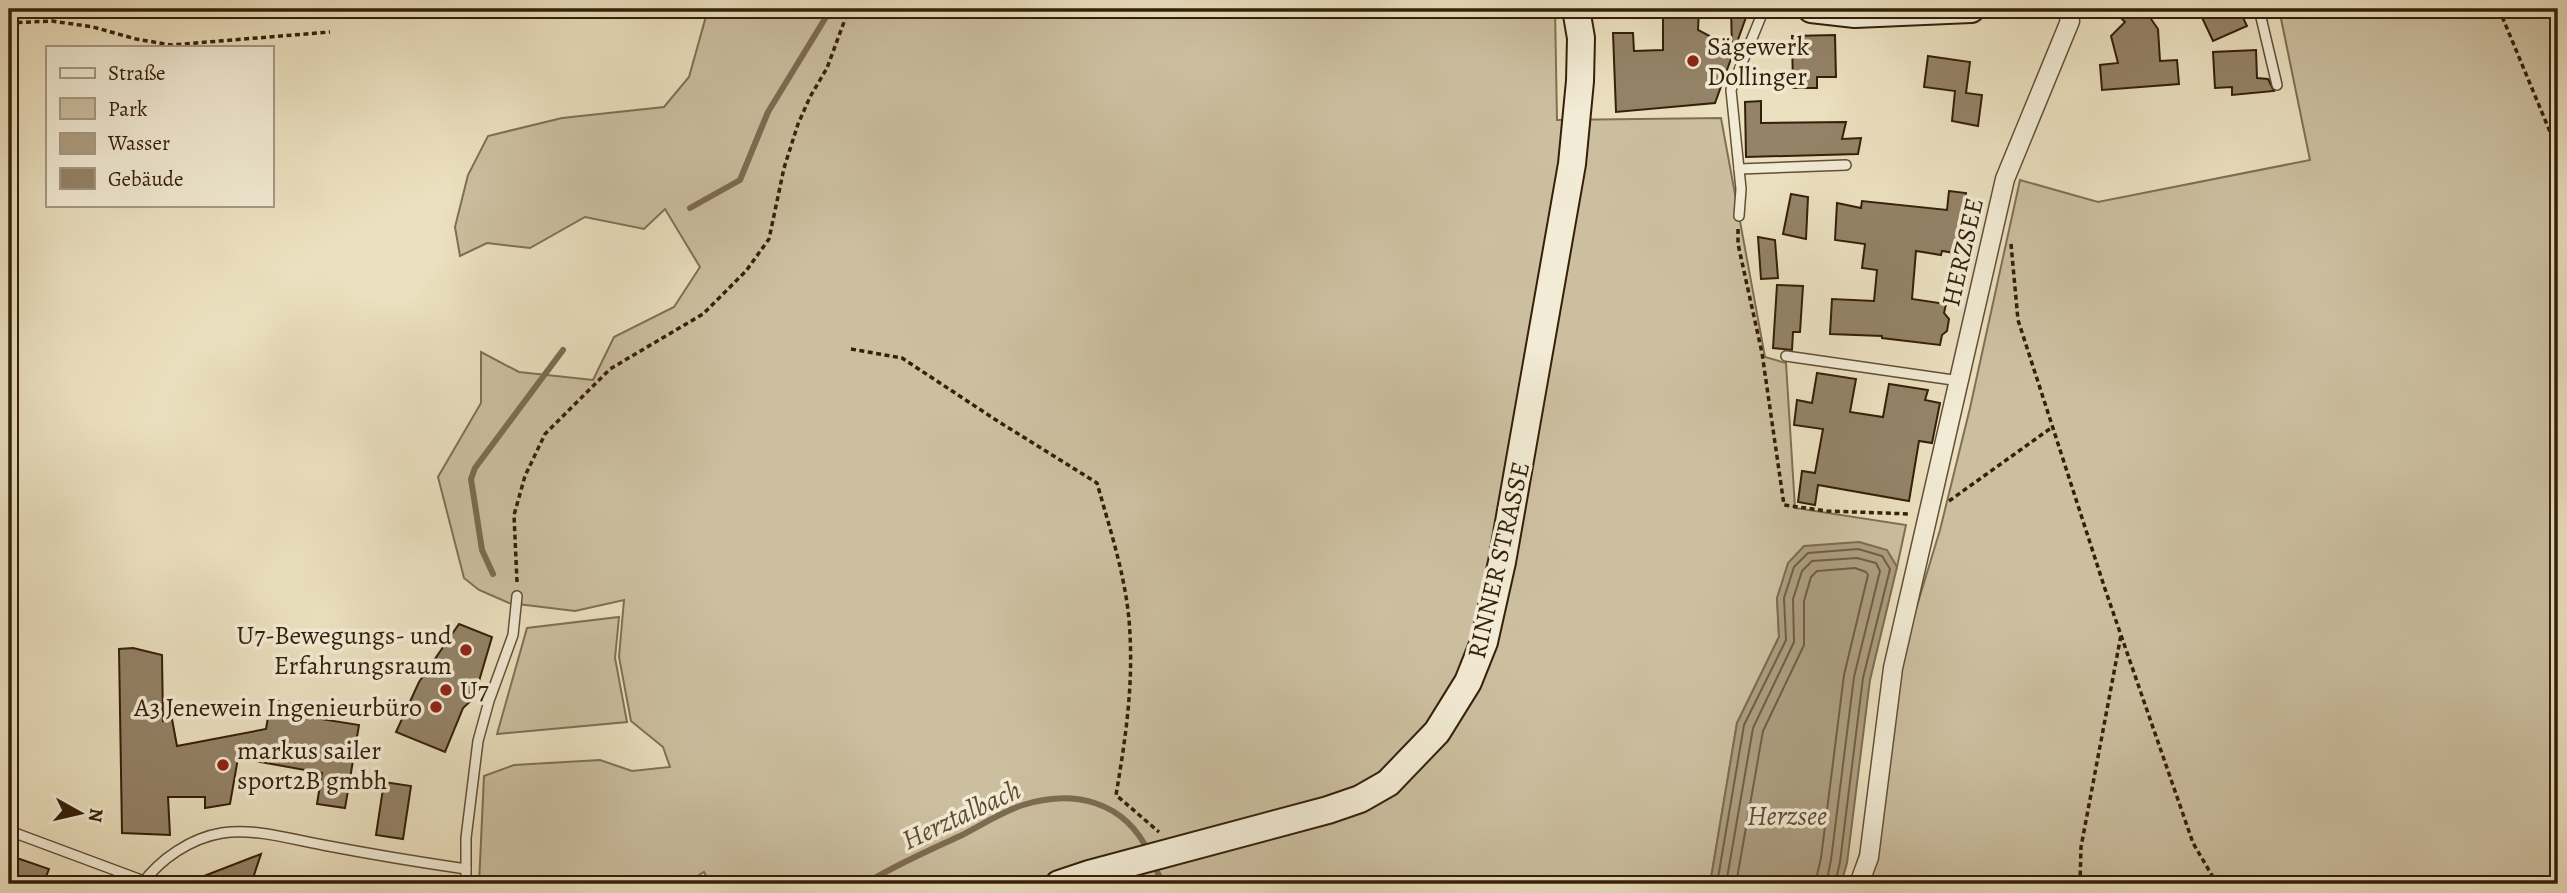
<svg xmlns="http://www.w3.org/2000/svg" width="2567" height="893" font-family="Alegreya,serif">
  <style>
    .green { fill: #ccbfa0; stroke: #806f54; stroke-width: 2 }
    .water { fill: #ad9e81; stroke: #7d6b51; stroke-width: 2 }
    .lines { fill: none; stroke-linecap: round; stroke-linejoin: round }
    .shore { stroke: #715e45; stroke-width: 2 }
    .stream { stroke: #7d6b51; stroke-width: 6 }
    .building { fill: #948368; stroke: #351f09; stroke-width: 2 }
    .lane-casing { stroke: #624f36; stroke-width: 12 }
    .street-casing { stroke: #624f36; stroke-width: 21 }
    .secondary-casing { stroke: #351f09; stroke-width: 30 }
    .path { stroke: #351f09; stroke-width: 3.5; stroke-dasharray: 5 3.5; stroke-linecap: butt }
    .lane { stroke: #f2ebd5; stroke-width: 9 }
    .street { stroke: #f2ebd5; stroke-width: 18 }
    .secondary { stroke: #f2ebd5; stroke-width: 26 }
    .poi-dot { fill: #8f2418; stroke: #f2ebd5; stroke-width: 2.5 }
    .labels { text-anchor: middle; stroke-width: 7; stroke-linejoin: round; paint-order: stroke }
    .poi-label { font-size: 26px; fill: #351f09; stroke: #f2ebd5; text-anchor: start }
    .street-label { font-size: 26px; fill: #351f09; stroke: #f2ebd5 }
    .water-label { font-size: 28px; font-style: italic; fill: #5f4b33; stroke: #f2ebd5 }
  </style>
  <rect width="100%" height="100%" fill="#ebe0bf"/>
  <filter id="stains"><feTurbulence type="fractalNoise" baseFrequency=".00286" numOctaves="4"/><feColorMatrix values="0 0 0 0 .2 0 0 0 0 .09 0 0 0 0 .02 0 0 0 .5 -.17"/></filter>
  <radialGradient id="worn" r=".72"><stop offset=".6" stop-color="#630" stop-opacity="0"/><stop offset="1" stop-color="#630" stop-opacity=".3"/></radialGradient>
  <g class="green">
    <path d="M 708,9 L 1555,9 L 1557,120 L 1721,118 L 1765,357 L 1786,363 L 1795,508 L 1906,525 L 1897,567 L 1886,550 L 1777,598 L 1779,637 L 1737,723 L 1710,884 L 710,884 L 704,872 L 685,884 L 654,884 L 655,882 L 644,884 L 615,884 L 528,878 L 526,884 L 479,884 L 484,776 L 514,765 L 600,760 L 632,771 L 670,767 L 663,747 L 631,721 L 619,657 L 624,600 L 575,611 L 509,603 L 479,590 L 464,578 L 438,477 L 481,403 L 481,352 L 519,372 L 593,380 L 614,337 L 674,307 L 700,267 L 665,209 L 644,229 L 585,217 L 530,248 L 487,243 L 460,256 L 455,227 L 468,175 L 488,136 L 562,118 L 664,107 L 689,77 Z"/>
    <path d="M 2279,9 L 2558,9 L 2558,884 L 1851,884 L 1862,846 L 1902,655 L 1940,530 L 1970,408 L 2020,180 L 2098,202 L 2310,160 Z"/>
    <path d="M 619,617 L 615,658 L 627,722 L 497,734 L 527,628 Z"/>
  </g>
  <path class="water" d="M 1859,542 L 1887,550 L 1897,567 L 1870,680 L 1847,863 L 1841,884 L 1710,884 L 1737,723 L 1779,637 L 1777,598 L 1788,563 L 1804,546 Z"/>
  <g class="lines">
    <g class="shore">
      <path d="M 1717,884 L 1744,725 L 1786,640 L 1784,598 L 1794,567 L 1808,553 L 1858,549 L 1882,556 L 1890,569 L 1863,678 L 1840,862 L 1835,884"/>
      <path d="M 1726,884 L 1753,728 L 1794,642 L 1793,599 L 1802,571 L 1812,561 L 1857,558 L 1876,563 L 1880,571 L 1854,677 L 1831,860 L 1826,884"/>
      <path d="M 1736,884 L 1763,731 L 1804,645 L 1804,601 L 1811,577 L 1817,571 L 1855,568 L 1866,572 L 1868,575 L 1844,675 L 1821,858 L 1815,884"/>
    </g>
    <g class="stream">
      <path d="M 690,208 L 740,180 L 768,112 L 826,17 L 834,9"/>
      <path d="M 493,574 L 482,550 L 471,479 L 475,468 L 563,350"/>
      <path d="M 1153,863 L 1163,884"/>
      <path d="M 865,884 C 895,865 928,851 960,836 C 980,826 1001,812 1023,805 C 1074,789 1125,801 1149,853"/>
    </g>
  </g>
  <g class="building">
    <path d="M 1663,9 L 1699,9 L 1698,30 L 1732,48 L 1731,9 L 1749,9 L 1715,103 L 1616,112 L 1613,33 L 1633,33 L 1634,51 L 1663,50 Z"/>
    <path d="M 2133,9 L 2144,9 L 2158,29 L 2160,61 L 2177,60 L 2179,84 L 2102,90 L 2100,65 L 2118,63 L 2111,36 L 2125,22 L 2122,19 Z"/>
    <path d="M 2198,9 L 2239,9 L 2247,26 L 2213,41 Z"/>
    <path d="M 1835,35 L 1836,77 L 1817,77 L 1817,88 L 1793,88 L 1792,36 Z"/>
    <path d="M 2256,50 L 2257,78 L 2268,79 L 2274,91 L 2232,95 L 2232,87 L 2215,88 L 2213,52 Z"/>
    <path d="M 1928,56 L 1970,62 L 1966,93 L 1982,95 L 1978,126 L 1952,121 L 1955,91 L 1924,87 Z"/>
    <path d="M 1761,101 L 1761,123 L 1846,122 L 1842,139 L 1861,138 L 1858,154 L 1746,157 L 1745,102 Z"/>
    <path d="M 1949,191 L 1966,193 L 1964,207 L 1968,208 L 1961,254 L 1942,251 L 1941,255 L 1916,251 L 1912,299 L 1946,304 L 1944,313 L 1949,319 L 1947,331 L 1942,335 L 1940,345 L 1882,338 L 1882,336 L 1830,334 L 1832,299 L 1874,301 L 1877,270 L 1862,268 L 1865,244 L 1835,240 L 1837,203 L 1861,208 L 1862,201 L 1947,210 Z"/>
    <path d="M 1791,194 L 1808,197 L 1806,239 L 1783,234 Z"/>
    <path d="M 1758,237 L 1775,240 L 1778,278 L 1761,279 Z"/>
    <path d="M 1777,285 L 1803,286 L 1800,332 L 1793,332 L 1792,350 L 1773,348 Z"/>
    <path d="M 1817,373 L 1856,379 L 1850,412 L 1883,417 L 1889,384 L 1928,390 L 1925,400 L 1940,403 L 1932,443 L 1919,441 L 1909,501 L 1818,485 L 1815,505 L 1798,502 L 1802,471 L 1815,473 L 1823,429 L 1794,425 L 1797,400 L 1812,403 Z"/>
    <path d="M 459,624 L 492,637 L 474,698 L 463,708 L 445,752 L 396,732 L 419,682 Z"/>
    <path d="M 133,648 L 162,655 L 163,721 L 172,719 L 177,746 L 266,729 L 271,700 L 303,706 L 302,716 L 359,725 L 345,808 L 317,804 L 322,773 L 238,758 L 230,804 L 205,808 L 205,797 L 168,797 L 170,835 L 122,833 L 119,649 Z"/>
    <path d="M 384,782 L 411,786 L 403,839 L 376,835 Z"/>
    <path d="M 261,854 L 251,884 L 186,884 L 186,883 Z"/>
    <path d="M 11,856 L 49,869 L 43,884 L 9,884 Z"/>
  </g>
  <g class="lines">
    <g class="lane-casing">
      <g id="lane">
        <path d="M 2259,9 L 2277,85"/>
        <path d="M 1739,169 L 1846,165"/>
        <path d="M 1739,216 L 1741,189 L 1731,90 L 1764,9"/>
        <path d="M 1786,356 L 1960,381"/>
        <path d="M 15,833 L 144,881"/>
        <path d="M 466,869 L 466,838 L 478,741 L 489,701 L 513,635 L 517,596"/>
        <path d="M 142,884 C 160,859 191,838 222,833 C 255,828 290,839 323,845 C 370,854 418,862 466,869 L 466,884"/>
      </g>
    </g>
    <g class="street-casing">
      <path id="street" d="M 1859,884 L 1869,857 L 1893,668 L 2005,179 L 2070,21 L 2067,9"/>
    </g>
    <g class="secondary-casing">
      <g id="secondary">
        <path d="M 1811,9 L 1855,14 L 1971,9"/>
        <path d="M 1059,884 L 1089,874 L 1328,810 L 1360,799 L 1388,783 L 1437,732 L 1468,682 L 1484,642 L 1502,562 L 1572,164 L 1580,81 L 1581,38 L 1576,9"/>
      </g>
    </g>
    <g class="path">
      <path d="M 2499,9 L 2558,151"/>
      <path d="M 9,23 L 52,21 L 93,27 L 136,39 L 171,45 L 330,32"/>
      <path d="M 1738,229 L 1738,244 L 1762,353 L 1784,505 L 1827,511 L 1911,514"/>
      <path d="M 2011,244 L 2018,320 L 2105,589 L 2193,843 L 2217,884"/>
      <path d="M 851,349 L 902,358 L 996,420 L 1097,483 C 1111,533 1128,583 1130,635 C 1133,689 1125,742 1116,795 L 1159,832"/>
      <path d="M 1949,501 L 2051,428"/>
      <path d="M 517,582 L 514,515 L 525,476 L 545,434 L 610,369 L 703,314 L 746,271 L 769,239 L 784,168 L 798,124 L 810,97 L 827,68 L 847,14 L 851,9"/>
      <path d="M 2080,884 L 2081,847 L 2121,635"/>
    </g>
    <use href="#lane" class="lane"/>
    <use href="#street" class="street"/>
    <use href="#secondary" class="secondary"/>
  </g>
  <g class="poi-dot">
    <circle cx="1693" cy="61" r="7"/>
    <circle cx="466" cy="650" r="7"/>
    <circle cx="446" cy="690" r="7"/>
    <circle cx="436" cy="707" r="7"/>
    <circle cx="223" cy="765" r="7"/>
  </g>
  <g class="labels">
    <g class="poi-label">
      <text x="1707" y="55">Sägewerk<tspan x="1707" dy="30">Dollinger</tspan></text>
      <text x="452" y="644" text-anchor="end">U7-Bewegungs- und<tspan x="452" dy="30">Erfahrungsraum</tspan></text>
      <text x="460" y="699">U7</text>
      <text x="422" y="716" text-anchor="end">A3 Jenewein Ingenieurbüro</text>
      <text x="237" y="759">markus sailer<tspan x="237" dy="30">sport2B gmbh</tspan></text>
    </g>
    <g class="street-label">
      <text transform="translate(1962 252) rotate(-77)" y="9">HERZSEE</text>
      <text transform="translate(1498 560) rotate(-77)" y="9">RINNER STRASSE</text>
    </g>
    <g class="water-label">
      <text transform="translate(961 814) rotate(-25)" y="10">Herztalbach</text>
      <text x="1787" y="825">Herzsee</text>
    </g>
  </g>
  <rect width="2567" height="893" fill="none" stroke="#ebe0bf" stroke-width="35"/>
  <rect x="10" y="10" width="2546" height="872" fill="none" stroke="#351f09" stroke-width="3.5"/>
  <rect x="18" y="18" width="2532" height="858" fill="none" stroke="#351f09" stroke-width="2"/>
  <rect x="46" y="46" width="228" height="161" fill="#f2ebd5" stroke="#a69983" stroke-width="2"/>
  <rect x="60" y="68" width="35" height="10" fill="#f2ebd5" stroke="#a69983" stroke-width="2"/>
  <text x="108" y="80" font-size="21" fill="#351f09">Straße</text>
  <rect x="60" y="98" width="35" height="21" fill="#ccbfa0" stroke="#a69983" stroke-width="2"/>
  <text x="108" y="116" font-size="21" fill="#351f09">Park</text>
  <rect x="60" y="133" width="35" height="21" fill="#ad9e81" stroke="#a69983" stroke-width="2"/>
  <text x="108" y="150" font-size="21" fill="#351f09">Wasser</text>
  <rect x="60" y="168" width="35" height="21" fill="#948368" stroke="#a69983" stroke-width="2"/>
  <text x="108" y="186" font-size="21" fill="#351f09">Gebäude</text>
  <g transform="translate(80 813) rotate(98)" stroke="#f2ebd5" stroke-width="5" paint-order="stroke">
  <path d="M0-5L12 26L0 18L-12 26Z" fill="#351f09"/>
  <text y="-10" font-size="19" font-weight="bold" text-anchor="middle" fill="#351f09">N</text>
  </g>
  <rect width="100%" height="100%" filter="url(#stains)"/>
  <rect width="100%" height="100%" fill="url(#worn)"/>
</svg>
